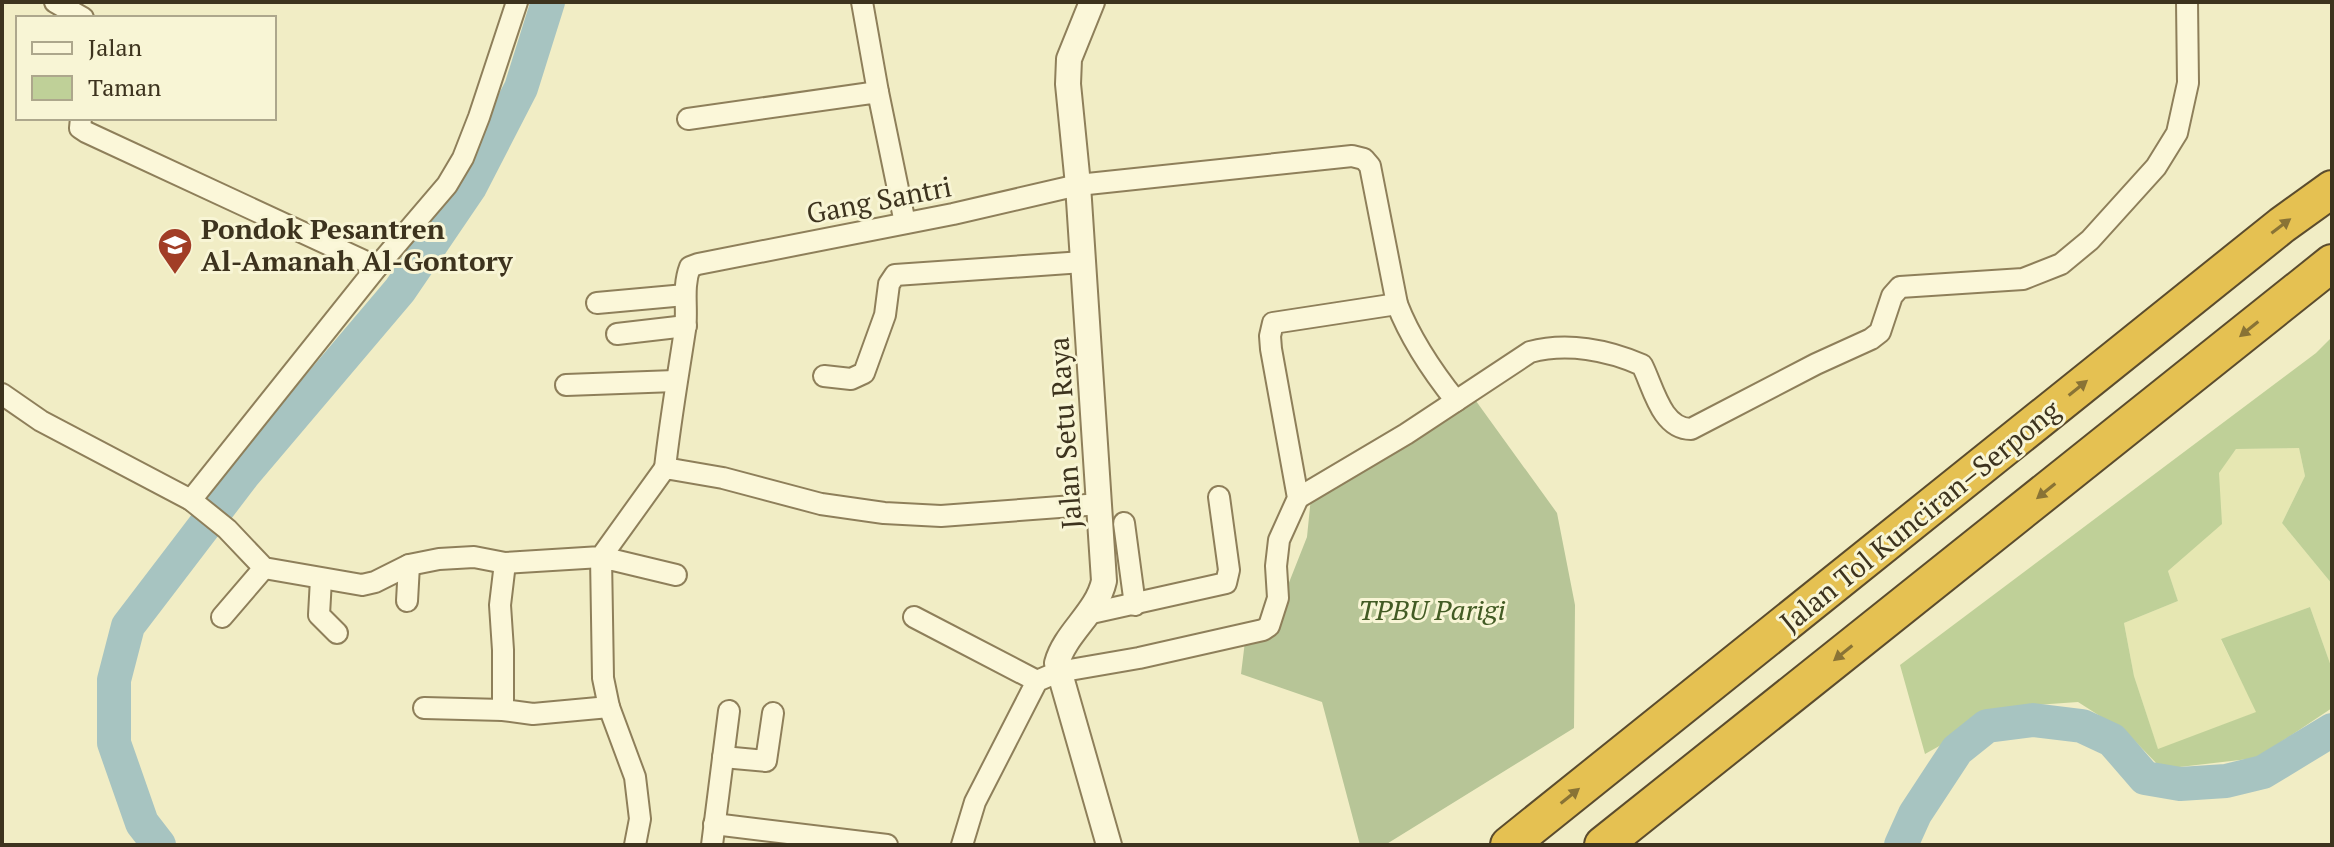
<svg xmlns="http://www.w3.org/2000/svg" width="2334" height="847" font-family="'PT Serif',serif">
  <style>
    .farmland { fill: #e6e7b2 }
    .green { fill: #bfd098 }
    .cemetery { fill: #b7c597 }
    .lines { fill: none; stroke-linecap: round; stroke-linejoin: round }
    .river { stroke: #a7c4c1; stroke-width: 34 }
    .minor-casing { stroke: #8e7f5a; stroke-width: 24 }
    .tertiary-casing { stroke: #8e7f5a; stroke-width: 28 }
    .motorway-casing { stroke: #5b4c2e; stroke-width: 40 }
    .minor { stroke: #fbf7d9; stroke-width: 20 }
    .tertiary { stroke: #fbf7d9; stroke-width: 24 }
    .motorway { stroke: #e5c152; stroke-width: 36 }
    .oneway { fill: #897335 }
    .labels { text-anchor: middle; stroke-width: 6; stroke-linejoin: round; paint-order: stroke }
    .street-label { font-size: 28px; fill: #3d331e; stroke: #f8f5d5 }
    .poi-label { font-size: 28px; font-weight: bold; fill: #3d331e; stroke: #f8f5d5; text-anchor: start }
    .park-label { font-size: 28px; font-style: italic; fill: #425b24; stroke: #f8f5d5 }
  </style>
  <rect width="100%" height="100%" fill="#f1edc5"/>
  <path class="farmland" d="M 2299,448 L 2305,476 L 2282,523 L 2332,584 L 2332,669 L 2310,607 L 2221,640 L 2257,712 L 2158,750 L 2134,676 L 2124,623 L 2178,601 L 2168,571 L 2221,524 L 2218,473 L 2236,449 Z"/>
  <path class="green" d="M 2332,337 L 2332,584 L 2282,523 L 2305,476 L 2299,448 L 2236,449 L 2219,473 L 2222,524 L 2168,571 L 2178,601 L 2124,623 L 2134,676 L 2158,749 L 2256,712 L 2221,639 L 2310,607 L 2332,669 L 2332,708 L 2257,758 L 2162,769 L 2128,734 L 2078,702 L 2009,707 L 1925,754 L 1900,665 L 2316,353 Z"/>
  <path class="cemetery" d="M 1476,401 L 1557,513 L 1575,605 L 1574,728 L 1385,845 L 1360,845 L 1322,702 L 1241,674 L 1246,633 L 1273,623 L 1307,537 L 1311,497 L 1333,479 Z"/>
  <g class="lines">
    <g class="river">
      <path d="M 159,845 L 142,823 L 114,743 L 114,680 L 128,626 L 244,474 L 400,290 L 470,187 L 521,88 L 548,2"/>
      <path d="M 1901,845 L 1915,814 L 1957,750 L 1987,726 L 2033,720 L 2082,726 L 2112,740 L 2145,778 L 2180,784 L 2226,781 L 2263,772 L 2332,730"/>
    </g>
    <g class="minor-casing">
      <g id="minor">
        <path d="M 55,2 L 83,18"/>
        <path d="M 862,2 L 878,92"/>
        <path d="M 81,118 L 80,128 L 86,132 L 377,267"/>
        <path d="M 688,119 L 878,92 L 905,223"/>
        <path d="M 597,303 L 685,295"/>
        <path d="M 617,334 L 686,326"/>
        <path d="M 824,376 L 851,379 L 864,373 L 885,315 L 889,284 L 895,275 L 1083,262"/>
        <path d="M 566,385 L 675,381"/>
        <path d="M 2,394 L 41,421 L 191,500 L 227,529 L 264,568 L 362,585 L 375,582 L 409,565 L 439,559 L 474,557 L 505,563 L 601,557 L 665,468 L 723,478 L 821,504 L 884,513 L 941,516 L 1100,504"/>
        <path d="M 665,468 C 670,422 678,376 685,330 C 688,309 682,288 690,267 L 698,264 L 953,214 L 1078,185 L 1352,156 L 1364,159 L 1370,166 L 1397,304 C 1411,340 1432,371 1456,401"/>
        <path d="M 1298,498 L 1406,434 L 1530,352 C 1567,342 1608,350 1642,365 C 1653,386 1661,429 1691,429 L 1816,364 L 1871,339 L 1880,332 L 1892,296 L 1900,287 L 2023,279 L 2061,264 L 2090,240 L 2156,167 L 2177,133 L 2188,83 L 2187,2"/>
        <path d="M 191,500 L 377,267 L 447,185 L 463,158 L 479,117 L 517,2"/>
        <path d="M 1124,523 L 1135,605"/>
        <path d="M 505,563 L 500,605 L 503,650 L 503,710 L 533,714 L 609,707 L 635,777 L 640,819 L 635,845"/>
        <path d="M 321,579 L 319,615 L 337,633"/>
        <path d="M 407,601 L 409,565"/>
        <path d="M 1087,614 L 1226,583 L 1229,570 L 1219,497"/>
        <path d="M 222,617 L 264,568"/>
        <path d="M 914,617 L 1037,681"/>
        <path d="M 609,707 L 603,678 L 601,557 L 676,575"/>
        <path d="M 424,708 L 503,710"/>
        <path d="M 723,757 L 766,761 L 773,713"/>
        <path d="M 714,824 L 887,845"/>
        <path d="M 712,845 L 729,711"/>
        <path d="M 962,845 L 975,802 L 1037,681 L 1058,672 L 1139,658 L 1263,630 L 1269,626 L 1278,598 L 1276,566 L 1279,540 L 1298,498 L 1271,349 L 1270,336 L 1273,323 L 1397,304"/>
      </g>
    </g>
    <g class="tertiary-casing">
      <path id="tertiary" d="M 1092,2 L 1069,59 L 1068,84 L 1078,185 L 1104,581 C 1097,613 1065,633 1057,663 L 1109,845"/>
    </g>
    <g class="motorway-casing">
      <g id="motorway">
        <path d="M 1509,845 L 2282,225 L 2332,189"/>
        <path d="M 1603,845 L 2332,263"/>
      </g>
    </g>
    <use href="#minor" class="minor"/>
    <use href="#tertiary" class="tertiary"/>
    <use href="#motorway" class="motorway"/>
  </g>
  <defs><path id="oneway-solid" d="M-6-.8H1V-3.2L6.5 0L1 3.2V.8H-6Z" transform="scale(2)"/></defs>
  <g class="oneway">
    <use href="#oneway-solid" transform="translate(2281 226) rotate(-37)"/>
    <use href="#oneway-solid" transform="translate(2249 329) rotate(141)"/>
    <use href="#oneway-solid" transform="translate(2078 388) rotate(-39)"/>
    <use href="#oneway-solid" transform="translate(2046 491) rotate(141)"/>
    <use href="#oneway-solid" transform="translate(1843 653) rotate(141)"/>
    <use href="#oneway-solid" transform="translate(1570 796) rotate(-39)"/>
  </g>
  <defs>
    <g id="school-pin" transform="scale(1.8)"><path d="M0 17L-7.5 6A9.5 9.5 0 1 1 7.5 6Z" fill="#a13d26" stroke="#f8f5d5"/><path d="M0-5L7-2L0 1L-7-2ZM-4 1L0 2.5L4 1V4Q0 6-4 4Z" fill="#fff"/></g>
  </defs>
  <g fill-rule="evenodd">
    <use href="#school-pin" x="175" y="245"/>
  </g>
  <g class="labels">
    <g class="street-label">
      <text transform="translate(879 200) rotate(-11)" y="10">Gang Santri</text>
      <text transform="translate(1065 433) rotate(-94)" y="10">Jalan Setu Raya</text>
      <text transform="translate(1920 516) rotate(-39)" y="10">Jalan Tol Kunciran–Serpong</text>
    </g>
    <g class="poi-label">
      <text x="201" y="239">Pondok Pesantren<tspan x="201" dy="32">Al-Amanah Al-Gontory</tspan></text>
    </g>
    <g class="park-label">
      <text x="1432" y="620">TPBU Parigi</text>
    </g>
  </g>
  <rect width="2334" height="847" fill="none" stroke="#3d331e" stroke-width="8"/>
  <rect x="16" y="16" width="260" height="104" fill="#f8f5d5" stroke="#ada78c" stroke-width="2"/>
  <rect x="32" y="42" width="40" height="12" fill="#fbf7d9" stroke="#ada78c" stroke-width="2"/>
  <text x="88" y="56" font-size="24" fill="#3d331e">Jalan</text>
  <rect x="32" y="76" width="40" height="24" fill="#bfd098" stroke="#ada78c" stroke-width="2"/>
  <text x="88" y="96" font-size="24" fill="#3d331e">Taman</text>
</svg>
